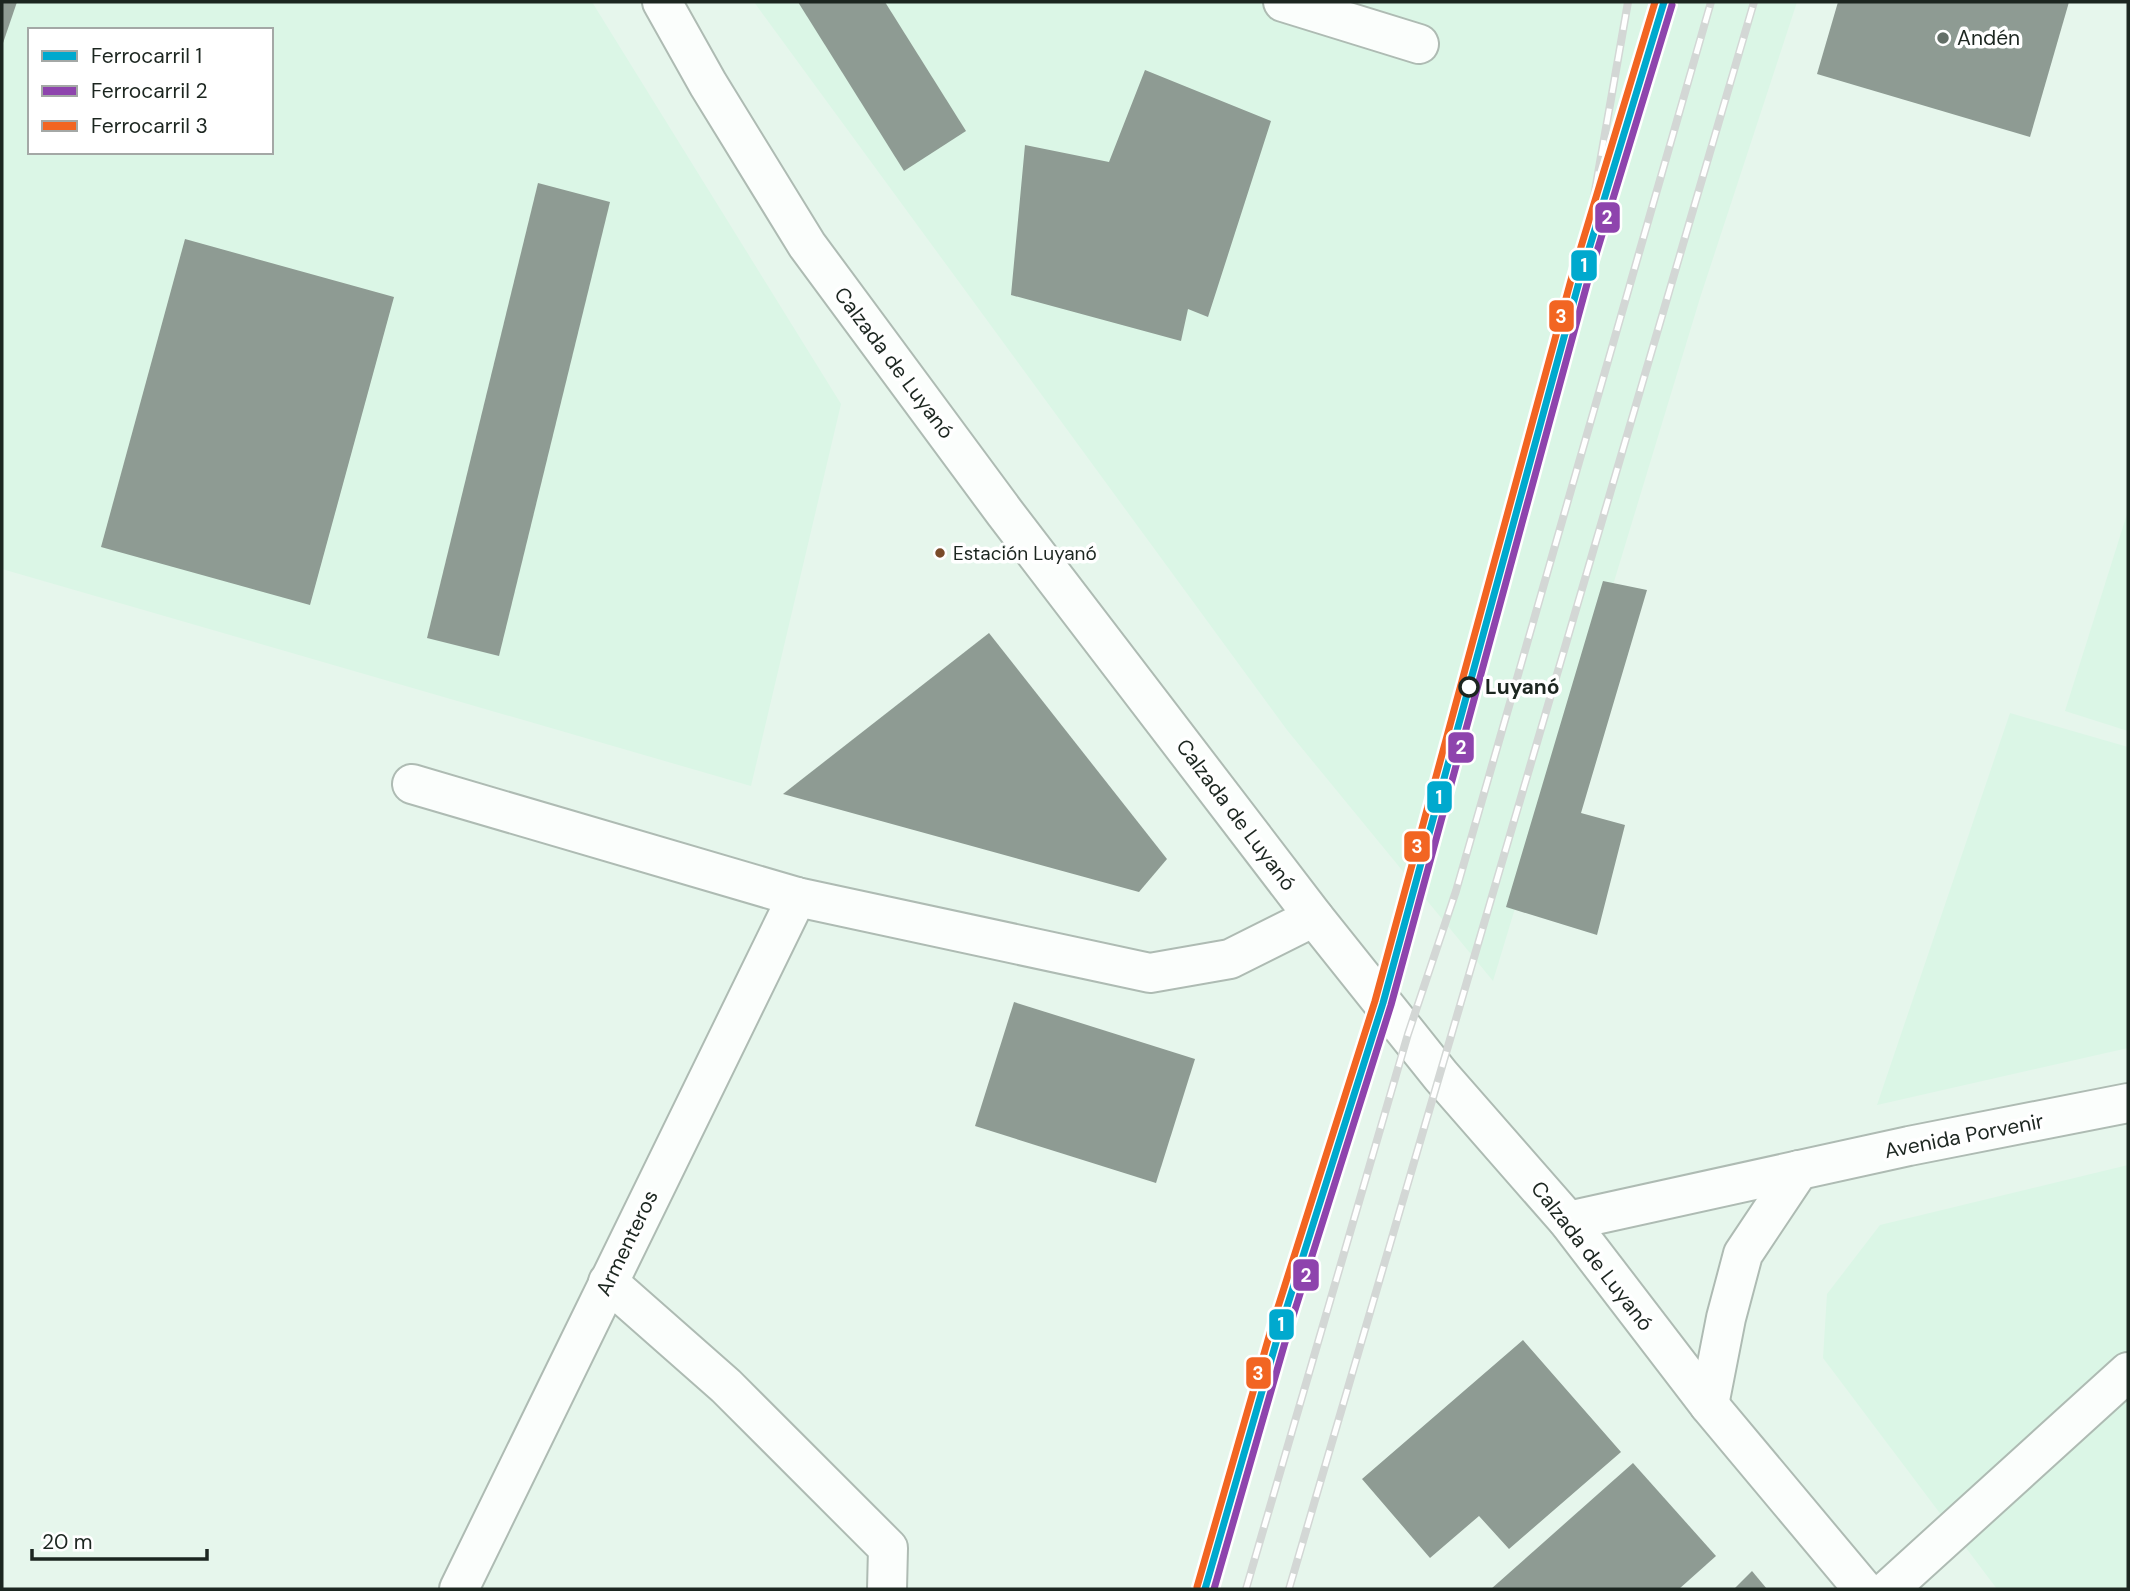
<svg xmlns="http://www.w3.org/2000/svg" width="2130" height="1591" font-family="'DM Sans',sans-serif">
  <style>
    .built { fill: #dbf6e6; fill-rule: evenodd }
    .building { fill: #8e9b93 }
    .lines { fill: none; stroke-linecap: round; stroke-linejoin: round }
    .minor-casing { stroke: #aebbb3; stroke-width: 42 }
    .major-casing { stroke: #aebbb3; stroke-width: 42 }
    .minor { stroke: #fbfefc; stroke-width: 38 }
    .major { stroke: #fbfefc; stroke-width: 38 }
    .rail-casing { stroke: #d3d7d5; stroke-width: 8 }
    .rail { stroke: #fff; stroke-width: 5; stroke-dasharray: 16; stroke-linecap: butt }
    .rail-1-casing { stroke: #fff; stroke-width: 12 }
    .rail-2-casing { stroke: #fff; stroke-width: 12 }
    .rail-3-casing { stroke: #fff; stroke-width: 12 }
    .rail-1 { stroke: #00a9ce; stroke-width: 7 }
    .rail-2 { stroke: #8e44ad; stroke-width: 7 }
    .rail-3 { stroke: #f26522; stroke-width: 7 }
    .poi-dot { fill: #636f67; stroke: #fff; stroke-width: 2.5 }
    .bus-dot { fill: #7a4b2a; stroke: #fff; stroke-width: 2.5 }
    .stop-dot { fill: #fff; stroke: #1c2620; stroke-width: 3.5 }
    .labels { text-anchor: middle; stroke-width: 7; stroke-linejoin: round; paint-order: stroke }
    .bus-label { font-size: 19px; fill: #1c2620; stroke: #fff; text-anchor: start }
    .poi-label { font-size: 21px; fill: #1c2620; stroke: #fff; text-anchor: start }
    .street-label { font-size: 21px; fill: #1c2620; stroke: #fff }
    .stop-label { font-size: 21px; font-weight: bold; fill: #1c2620; stroke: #fff; text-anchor: start }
    .line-badge { stroke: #fff; stroke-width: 2.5 }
    .badge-label { font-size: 19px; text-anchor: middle; font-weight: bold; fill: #fff }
  </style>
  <rect width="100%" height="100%" fill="#e6f6ec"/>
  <g class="built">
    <path d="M 2,2 L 592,2 L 841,404 L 751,786 L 2,569 ZM 30,30 L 271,30 L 271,152 L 30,152 Z"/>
    <path d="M 754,2 L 1797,2 L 1700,298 L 1493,981 L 1287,730 Z"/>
    <path d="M 2128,511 L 2128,731 L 2065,711 Z"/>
    <path d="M 2010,713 L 2128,747 L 2128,1048 L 1877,1105 Z"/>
    <path d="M 2128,1165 L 2128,1589 L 1997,1589 L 1823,1358 L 1827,1294 L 1880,1225 Z"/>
  </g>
  <g class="building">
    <path d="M 2,2 L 17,2 L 2,46 Z"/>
    <path d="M 798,2 L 885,2 L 966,131 L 904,171 Z"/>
    <path d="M 1838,2 L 2069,2 L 2030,137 L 1817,74 Z"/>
    <path d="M 1145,70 L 1271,121 L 1208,317 L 1188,309 L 1181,341 L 1011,295 L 1025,145 L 1109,162 Z"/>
    <path d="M 538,183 L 610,202 L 499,656 L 427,638 Z"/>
    <path d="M 185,239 L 394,297 L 310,605 L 101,547 Z"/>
    <path d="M 1603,581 L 1647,590 L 1581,813 L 1625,825 L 1597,935 L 1506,907 Z"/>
    <path d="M 989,633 L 1167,859 L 1139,892 L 783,794 Z"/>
    <path d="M 1014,1002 L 1195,1059 L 1156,1183 L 975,1126 Z"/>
    <path d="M 1523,1340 L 1621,1452 L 1509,1549 L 1479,1516 L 1430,1558 L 1362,1479 Z"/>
    <path d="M 1633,1463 L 1716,1556 L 1679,1589 L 1491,1589 Z"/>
    <path d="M 1752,1571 L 1767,1589 L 1734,1589 Z"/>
  </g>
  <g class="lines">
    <g class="minor-casing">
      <g id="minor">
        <path d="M 1283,2 L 1419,44"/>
        <path d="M 412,784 L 797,897 L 1150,973 L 1230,959 L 1314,917"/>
        <path d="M 608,1282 L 726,1386 L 888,1548 L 887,1589"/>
        <path d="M 459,1589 L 797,897"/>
        <path d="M 1889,1589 L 2128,1372"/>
      </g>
    </g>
    <g class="major-casing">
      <g id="major">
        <path d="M 662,2 L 708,84 L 807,245 L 1005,513 L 1314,917 L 1441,1076 L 1568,1221 L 1709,1405 L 1863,1589"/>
        <path d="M 1568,1221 L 1909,1146 L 2128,1103"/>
        <path d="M 1709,1405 L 1726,1318 L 1743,1254 L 1799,1170"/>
      </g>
    </g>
    <use href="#minor" class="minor"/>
    <use href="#major" class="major"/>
    <g class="rail-casing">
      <g id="rail">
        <path d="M 1579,282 L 1628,2"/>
        <path d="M 1246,1589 L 1408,1034 L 1456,891 L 1711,2"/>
        <path d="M 1289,1589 L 1754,2"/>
      </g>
    </g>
    <use href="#rail" class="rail"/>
    <g class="rail-1-casing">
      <path id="rail-1" d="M 1205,1589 L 1280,1329 L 1383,1003 L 1579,282 L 1664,2"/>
    </g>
    <g class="rail-2-casing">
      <path id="rail-2" d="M 1214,1589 L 1288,1332 L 1391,1005 L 1587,284 L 1672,5"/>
    </g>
    <g class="rail-3-casing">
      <path id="rail-3" d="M 1197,1587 L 1272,1326 L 1375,1001 L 1571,280 L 1655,2"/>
    </g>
    <use href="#rail-1" class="rail-1"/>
    <use href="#rail-2" class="rail-2"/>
    <use href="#rail-3" class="rail-3"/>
  </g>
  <circle class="poi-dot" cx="1943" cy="38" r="7"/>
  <circle class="bus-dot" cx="940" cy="553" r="6"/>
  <circle class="stop-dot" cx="1469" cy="687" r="9"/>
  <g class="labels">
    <g class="bus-label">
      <text x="953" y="560">Estación Luyanó</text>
    </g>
    <g class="poi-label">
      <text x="1957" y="45">Andén</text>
    </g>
    <g class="street-label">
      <text transform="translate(894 363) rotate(53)" y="7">Calzada de Luyanó</text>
      <text transform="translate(1236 815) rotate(53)" y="7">Calzada de Luyanó</text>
      <text transform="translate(1964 1136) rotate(-11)" y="7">Avenida Porvenir</text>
      <text transform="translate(627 1243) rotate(-64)" y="7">Armenteros</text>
      <text transform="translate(1592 1256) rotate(52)" y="7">Calzada de Luyanó</text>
    </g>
    <g class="stop-label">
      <text x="1485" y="694">Luyanó</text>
    </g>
  </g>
  <g class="line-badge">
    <rect x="1594" y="201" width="27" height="33" rx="7" fill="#8e44ad"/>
    <rect x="1570" y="249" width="28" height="33" rx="7" fill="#00a9ce"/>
    <rect x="1548" y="299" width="27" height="34" rx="7" fill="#f26522"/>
    <rect x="1447" y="731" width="28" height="33" rx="7" fill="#8e44ad"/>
    <rect x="1426" y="780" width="27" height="34" rx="7" fill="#00a9ce"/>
    <rect x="1403" y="830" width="28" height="33" rx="7" fill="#f26522"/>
    <rect x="1292" y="1258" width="28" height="34" rx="7" fill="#8e44ad"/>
    <rect x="1268" y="1308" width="27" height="33" rx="7" fill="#00a9ce"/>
    <rect x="1245" y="1356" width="27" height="34" rx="7" fill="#f26522"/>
  </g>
  <g class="badge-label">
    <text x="1607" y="224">2</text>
    <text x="1584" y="272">1</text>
    <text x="1561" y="323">3</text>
    <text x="1461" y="754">2</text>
    <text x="1439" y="804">1</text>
    <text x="1417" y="853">3</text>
    <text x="1306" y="1282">2</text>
    <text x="1281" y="1331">1</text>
    <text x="1258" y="1380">3</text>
  </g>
  <rect width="2130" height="1591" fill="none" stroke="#1c2620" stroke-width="7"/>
  <rect x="28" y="28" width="245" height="126" fill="#ffffff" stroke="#a4a8a6" stroke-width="2"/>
  <rect x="42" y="51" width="35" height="10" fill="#00a9ce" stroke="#a4a8a6" stroke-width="2"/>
  <text x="91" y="63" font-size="21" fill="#1c2620">Ferrocarril 1</text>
  <rect x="42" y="86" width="35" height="10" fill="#8e44ad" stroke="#a4a8a6" stroke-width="2"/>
  <text x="91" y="98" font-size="21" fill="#1c2620">Ferrocarril 2</text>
  <rect x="42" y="121" width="35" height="10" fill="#f26522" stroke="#a4a8a6" stroke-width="2"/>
  <text x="91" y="133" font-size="21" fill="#1c2620">Ferrocarril 3</text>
  <path d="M32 1549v10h175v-10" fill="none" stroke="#1c2620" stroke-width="3.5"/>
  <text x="42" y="1549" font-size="21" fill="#1c2620" stroke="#ffffff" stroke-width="5" paint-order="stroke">20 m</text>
</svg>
